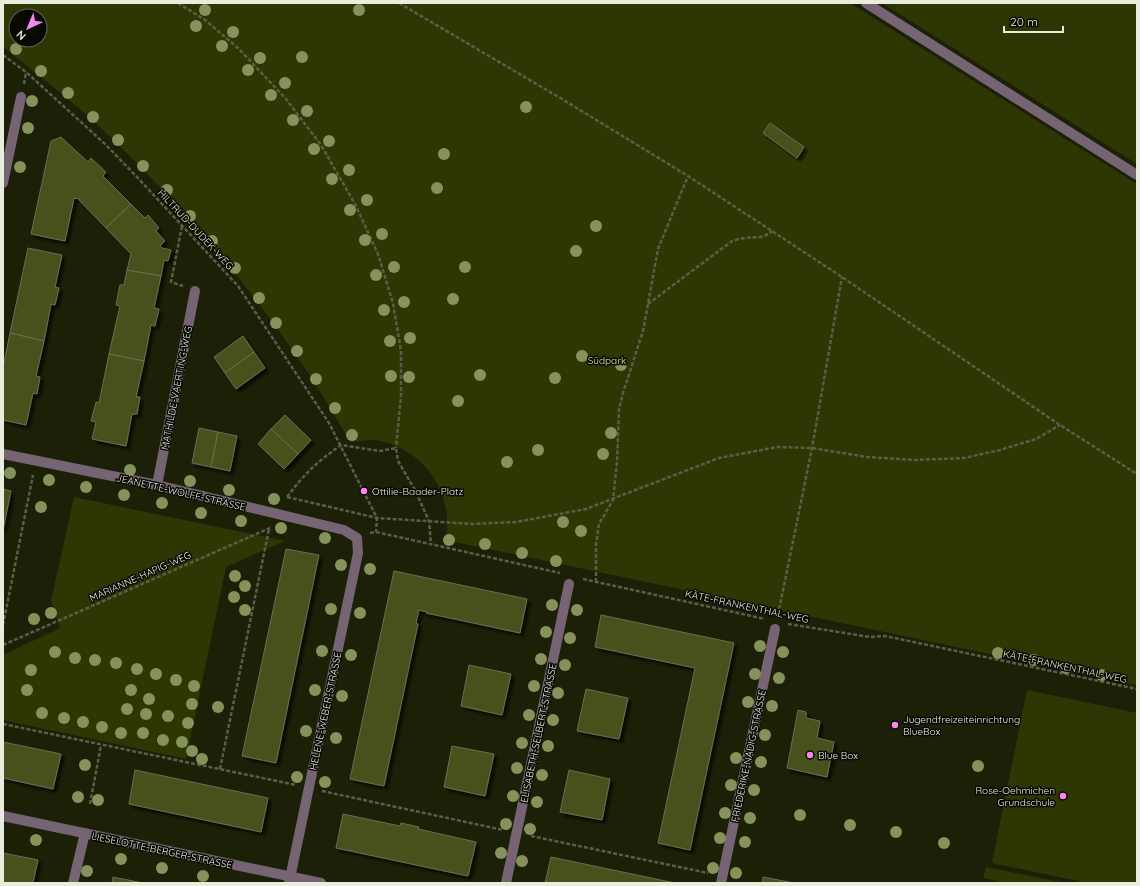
<svg xmlns="http://www.w3.org/2000/svg" width="1140" height="886" font-family="Quicksand,sans-serif">
  <style>
    .green { fill: #2e3704; fill-rule: evenodd }
    .building { fill: #46511e; stroke: #687053; filter: url(#shadow) }
    .lines { fill: none; stroke-linecap: round; stroke-linejoin: round }
    .path { stroke: #595e48; stroke-width: 2.5; stroke-dasharray: 4 2; stroke-linecap: butt }
    .minor { stroke: #766373; stroke-width: 10 }
    .tree { fill: #85925b }
    .poi-dot { fill: #f788ec; stroke: #070902; stroke-width: 1.5 }
    .labels { text-anchor: middle; stroke-width: 3; stroke-linejoin: round; paint-order: stroke }
    .street-label { font-size: 10px; fill: #e8eddd; stroke: #070902 }
    .park-label { font-size: 10px; fill: #dbef9f; stroke: #070902 }
    .poi-label { font-size: 10px; fill: #e8eddd; stroke: #070902; text-anchor: start }
  </style>
  <defs>
    <filter id="shadow"><feDropShadow dx="3.5" dy="3.5" stdDeviation="1" flood-color="#0009"/></filter>
  </defs>
  <rect width="100%" height="100%" fill="#1b2007"/>
  <g class="green">
    <path d="M 3,3 L 850,3 L 1137,184 L 1137,685 L 446,540 C 447,533 448,525 447,518 C 445,479 414,445 375,440 C 367,440 358,442 350,442 C 340,425 330,407 319,390 C 258,294 183,206 101,128 C 70,99 36,73 3,47 ZM 16,16 L 40,16 L 40,40 L 16,40 Z"/>
    <path d="M 882,3 L 1137,3 L 1137,164 Z"/>
    <path d="M 74,497 L 285,541 L 226,567 L 186,759 L 3,720 L 3,655 L 60,628 L 51,601 Z"/>
    <path d="M 1027,690 L 1137,713 L 1137,883 L 1088,883 L 992,863 Z"/>
    <path d="M 986,867 L 1066,883 L 1007,883 L 983,878 Z"/>
  </g>
  <g class="building">
    <path d="M 770,123 L 804,147 L 797,158 L 763,133 Z"/>
    <path d="M 61,137 L 88,162 L 91,158 L 106,172 L 103,176 L 131,204 L 106,228 L 79,200 L 80,199 L 74,198 L 65,241 L 31,234 L 51,141 Z"/>
    <path d="M 131,204 L 145,218 L 148,215 L 159,228 L 156,231 L 165,241 L 160,246 L 162,248 L 171,250 L 168,261 L 164,260 L 161,276 L 127,270 L 131,254 L 106,228 Z"/>
    <path d="M 28,248 L 62,255 L 55,287 L 59,288 L 55,305 L 51,304 L 44,341 L 10,333 Z"/>
    <path d="M 127,270 L 161,276 L 154,308 L 159,309 L 155,326 L 151,325 L 144,361 L 109,354 L 120,306 L 116,305 L 120,285 L 124,285 Z"/>
    <path d="M 10,333 L 44,341 L 36,376 L 40,377 L 37,394 L 33,393 L 26,425 L 3,420 L 3,368 Z"/>
    <path d="M 243,336 L 254,352 L 225,373 L 214,357 Z"/>
    <path d="M 254,352 L 265,368 L 236,389 L 225,373 Z"/>
    <path d="M 109,354 L 144,361 L 136,397 L 140,397 L 137,414 L 132,414 L 126,446 L 92,439 L 96,422 L 91,421 L 96,402 L 99,403 Z"/>
    <path d="M 285,415 L 311,440 L 298,454 L 271,429 Z"/>
    <path d="M 199,428 L 218,432 L 211,467 L 192,463 Z"/>
    <path d="M 271,429 L 298,454 L 284,469 L 258,444 Z"/>
    <path d="M 218,432 L 237,436 L 230,471 L 211,467 Z"/>
    <path d="M 3,489 L 11,491 L 3,530 Z"/>
    <path d="M 286,549 L 319,555 L 276,763 L 242,756 Z"/>
    <path d="M 394,571 L 527,599 L 520,633 L 426,613 L 427,612 L 419,610 L 416,623 L 418,624 L 384,786 L 350,779 Z"/>
    <path d="M 601,615 L 734,643 L 690,850 L 658,843 L 695,668 L 595,647 Z"/>
    <path d="M 469,665 L 511,674 L 502,715 L 461,706 Z"/>
    <path d="M 586,689 L 628,698 L 619,739 L 577,731 Z"/>
    <path d="M 798,710 L 806,712 L 806,718 L 820,721 L 817,738 L 834,742 L 827,777 L 787,768 Z"/>
    <path d="M 3,742 L 61,754 L 53,789 L 3,778 Z"/>
    <path d="M 452,746 L 494,754 L 485,796 L 444,787 Z"/>
    <path d="M 135,770 L 268,798 L 261,832 L 129,804 Z"/>
    <path d="M 569,770 L 610,779 L 602,820 L 560,812 Z"/>
    <path d="M 343,814 L 400,826 L 401,823 L 419,827 L 418,829 L 476,842 L 468,876 L 336,848 Z"/>
    <path d="M 3,853 L 38,860 L 33,883 L 3,883 Z"/>
    <path d="M 551,857 L 675,883 L 545,883 Z"/>
    <path d="M 113,877 L 143,883 L 112,883 Z"/>
    <path d="M 763,877 L 794,883 L 762,883 Z"/>
  </g>
  <g class="lines">
    <g class="path">
      <path d="M 178,3 L 205,20 L 238,48 L 286,99 L 321,145 L 355,204 L 378,254 L 393,303 L 401,351 L 401,396 L 396,448"/>
      <path d="M 399,3 L 562,99 L 688,176 L 842,277 L 1060,425 L 1137,474"/>
      <path d="M 3,55 L 26,72 L 105,144 L 136,176 L 238,286 L 329,423 L 377,518 L 376,532"/>
      <path d="M 24,84 L 26,72"/>
      <path d="M 182,226 L 171,282 L 183,286"/>
      <path d="M 648,304 L 732,241 C 736,240 741,238 745,238 C 757,236 761,240 772,231"/>
      <path d="M 287,497 L 377,518 L 473,524 L 516,522 L 586,509 L 719,458 L 777,447 L 812,448 L 867,457 L 914,460 L 964,458 L 1000,450 L 1036,439 L 1060,425"/>
      <path d="M 287,497 C 304,474 317,462 341,445 L 380,451 L 396,448 L 398,461 L 415,490 L 429,521 L 431,544"/>
      <path d="M 370,533 L 376,532 L 560,573"/>
      <path d="M 583,579 L 765,619"/>
      <path d="M 596,582 L 596,545 L 599,524 L 613,500 L 617,462 L 619,409 L 623,393 L 643,331 L 658,249 L 688,176"/>
      <path d="M 778,615 L 812,448 L 842,277"/>
      <path d="M 788,624 L 870,637 L 885,636 L 1137,689"/>
      <path d="M 3,625 L 33,475"/>
      <path d="M 3,645 L 270,528"/>
      <path d="M 3,724 L 296,785"/>
      <path d="M 220,769 L 269,529"/>
      <path d="M 322,791 L 503,830"/>
      <path d="M 90,804 L 101,745"/>
      <path d="M 531,836 L 708,873"/>
    </g>
    <g class="minor">
      <path d="M 866,3 L 1137,175"/>
      <path d="M 3,183 L 21,97"/>
      <path d="M 3,454 L 157,485 L 344,530 L 357,538 L 358,553 L 289,883"/>
      <path d="M 157,485 L 195,291"/>
      <path d="M 3,816 L 321,883"/>
      <path d="M 73,883 L 85,833"/>
      <path d="M 506,883 L 569,584"/>
      <path d="M 721,883 L 775,629"/>
    </g>
  </g>
  <g class="tree">
    <circle cx="205" cy="10" r="6"/>
    <circle cx="359" cy="10" r="6"/>
    <circle cx="196" cy="26" r="6"/>
    <circle cx="233" cy="32" r="6"/>
    <circle cx="222" cy="46" r="6"/>
    <circle cx="16" cy="49" r="6"/>
    <circle cx="302" cy="57" r="6"/>
    <circle cx="260" cy="58" r="6"/>
    <circle cx="248" cy="70" r="6"/>
    <circle cx="41" cy="71" r="6"/>
    <circle cx="285" cy="83" r="6"/>
    <circle cx="68" cy="93" r="6"/>
    <circle cx="271" cy="95" r="6"/>
    <circle cx="32" cy="101" r="6"/>
    <circle cx="526" cy="107" r="6"/>
    <circle cx="307" cy="111" r="6"/>
    <circle cx="93" cy="117" r="6"/>
    <circle cx="293" cy="120" r="6"/>
    <circle cx="28" cy="128" r="6"/>
    <circle cx="118" cy="140" r="6"/>
    <circle cx="329" cy="141" r="6"/>
    <circle cx="314" cy="149" r="6"/>
    <circle cx="444" cy="154" r="6"/>
    <circle cx="143" cy="166" r="6"/>
    <circle cx="20" cy="167" r="6"/>
    <circle cx="349" cy="170" r="6"/>
    <circle cx="332" cy="179" r="6"/>
    <circle cx="437" cy="188" r="6"/>
    <circle cx="167" cy="190" r="6"/>
    <circle cx="367" cy="200" r="6"/>
    <circle cx="350" cy="210" r="6"/>
    <circle cx="190" cy="216" r="6"/>
    <circle cx="596" cy="226" r="6"/>
    <circle cx="382" cy="234" r="6"/>
    <circle cx="365" cy="240" r="6"/>
    <circle cx="212" cy="241" r="6"/>
    <circle cx="576" cy="251" r="6"/>
    <circle cx="394" cy="267" r="6"/>
    <circle cx="465" cy="267" r="6"/>
    <circle cx="235" cy="268" r="6"/>
    <circle cx="376" cy="275" r="6"/>
    <circle cx="259" cy="298" r="6"/>
    <circle cx="453" cy="299" r="6"/>
    <circle cx="404" cy="302" r="6"/>
    <circle cx="384" cy="310" r="6"/>
    <circle cx="276" cy="323" r="6"/>
    <circle cx="410" cy="338" r="6"/>
    <circle cx="390" cy="341" r="6"/>
    <circle cx="297" cy="351" r="6"/>
    <circle cx="582" cy="356" r="6"/>
    <circle cx="621" cy="365" r="6"/>
    <circle cx="480" cy="375" r="6"/>
    <circle cx="391" cy="376" r="6"/>
    <circle cx="409" cy="377" r="6"/>
    <circle cx="555" cy="378" r="6"/>
    <circle cx="316" cy="379" r="6"/>
    <circle cx="458" cy="401" r="6"/>
    <circle cx="335" cy="408" r="6"/>
    <circle cx="611" cy="433" r="6"/>
    <circle cx="352" cy="435" r="6"/>
    <circle cx="538" cy="450" r="6"/>
    <circle cx="603" cy="454" r="6"/>
    <circle cx="507" cy="462" r="6"/>
    <circle cx="130" cy="470" r="6"/>
    <circle cx="10" cy="473" r="6"/>
    <circle cx="49" cy="480" r="6"/>
    <circle cx="190" cy="481" r="6"/>
    <circle cx="86" cy="487" r="6"/>
    <circle cx="229" cy="490" r="6"/>
    <circle cx="124" cy="495" r="6"/>
    <circle cx="274" cy="499" r="6"/>
    <circle cx="162" cy="503" r="6"/>
    <circle cx="41" cy="507" r="6"/>
    <circle cx="201" cy="513" r="6"/>
    <circle cx="241" cy="521" r="6"/>
    <circle cx="563" cy="522" r="6"/>
    <circle cx="281" cy="528" r="6"/>
    <circle cx="581" cy="531" r="6"/>
    <circle cx="325" cy="538" r="6"/>
    <circle cx="449" cy="540" r="6"/>
    <circle cx="485" cy="544" r="6"/>
    <circle cx="522" cy="553" r="6"/>
    <circle cx="556" cy="561" r="6"/>
    <circle cx="341" cy="565" r="6"/>
    <circle cx="370" cy="569" r="6"/>
    <circle cx="235" cy="576" r="6"/>
    <circle cx="245" cy="586" r="6"/>
    <circle cx="234" cy="597" r="6"/>
    <circle cx="552" cy="605" r="6"/>
    <circle cx="331" cy="609" r="6"/>
    <circle cx="245" cy="610" r="6"/>
    <circle cx="577" cy="610" r="6"/>
    <circle cx="51" cy="613" r="6"/>
    <circle cx="360" cy="613" r="6"/>
    <circle cx="34" cy="619" r="6"/>
    <circle cx="546" cy="632" r="6"/>
    <circle cx="570" cy="638" r="6"/>
    <circle cx="760" cy="646" r="6"/>
    <circle cx="322" cy="651" r="6"/>
    <circle cx="55" cy="652" r="6"/>
    <circle cx="783" cy="652" r="6"/>
    <circle cx="998" cy="653" r="6"/>
    <circle cx="351" cy="655" r="6"/>
    <circle cx="75" cy="658" r="6"/>
    <circle cx="541" cy="659" r="6"/>
    <circle cx="95" cy="660" r="6"/>
    <circle cx="1034" cy="660" r="6"/>
    <circle cx="116" cy="663" r="6"/>
    <circle cx="565" cy="665" r="6"/>
    <circle cx="1066" cy="668" r="6"/>
    <circle cx="137" cy="669" r="6"/>
    <circle cx="31" cy="670" r="6"/>
    <circle cx="156" cy="674" r="6"/>
    <circle cx="755" cy="674" r="6"/>
    <circle cx="1102" cy="675" r="6"/>
    <circle cx="779" cy="678" r="6"/>
    <circle cx="176" cy="680" r="6"/>
    <circle cx="194" cy="686" r="6"/>
    <circle cx="534" cy="686" r="6"/>
    <circle cx="27" cy="690" r="6"/>
    <circle cx="131" cy="690" r="6"/>
    <circle cx="315" cy="690" r="6"/>
    <circle cx="558" cy="693" r="6"/>
    <circle cx="342" cy="696" r="6"/>
    <circle cx="149" cy="699" r="6"/>
    <circle cx="748" cy="702" r="6"/>
    <circle cx="192" cy="704" r="6"/>
    <circle cx="772" cy="706" r="6"/>
    <circle cx="218" cy="707" r="6"/>
    <circle cx="127" cy="709" r="6"/>
    <circle cx="42" cy="713" r="6"/>
    <circle cx="146" cy="714" r="6"/>
    <circle cx="529" cy="715" r="6"/>
    <circle cx="168" cy="716" r="6"/>
    <circle cx="64" cy="718" r="6"/>
    <circle cx="553" cy="720" r="6"/>
    <circle cx="83" cy="722" r="6"/>
    <circle cx="188" cy="723" r="6"/>
    <circle cx="102" cy="727" r="6"/>
    <circle cx="306" cy="731" r="6"/>
    <circle cx="121" cy="733" r="6"/>
    <circle cx="143" cy="733" r="6"/>
    <circle cx="765" cy="735" r="6"/>
    <circle cx="336" cy="738" r="6"/>
    <circle cx="163" cy="740" r="6"/>
    <circle cx="182" cy="742" r="6"/>
    <circle cx="522" cy="743" r="6"/>
    <circle cx="548" cy="746" r="6"/>
    <circle cx="192" cy="751" r="6"/>
    <circle cx="736" cy="758" r="6"/>
    <circle cx="202" cy="759" r="6"/>
    <circle cx="761" cy="762" r="6"/>
    <circle cx="85" cy="765" r="6"/>
    <circle cx="978" cy="766" r="6"/>
    <circle cx="517" cy="768" r="6"/>
    <circle cx="542" cy="775" r="6"/>
    <circle cx="297" cy="777" r="6"/>
    <circle cx="325" cy="782" r="6"/>
    <circle cx="731" cy="785" r="6"/>
    <circle cx="754" cy="790" r="6"/>
    <circle cx="513" cy="796" r="6"/>
    <circle cx="78" cy="797" r="6"/>
    <circle cx="98" cy="800" r="6"/>
    <circle cx="537" cy="802" r="6"/>
    <circle cx="725" cy="813" r="6"/>
    <circle cx="800" cy="815" r="6"/>
    <circle cx="750" cy="818" r="6"/>
    <circle cx="506" cy="824" r="6"/>
    <circle cx="850" cy="825" r="6"/>
    <circle cx="530" cy="829" r="6"/>
    <circle cx="896" cy="832" r="6"/>
    <circle cx="720" cy="838" r="6"/>
    <circle cx="36" cy="840" r="6"/>
    <circle cx="745" cy="842" r="6"/>
    <circle cx="944" cy="843" r="6"/>
    <circle cx="501" cy="853" r="6"/>
    <circle cx="121" cy="859" r="6"/>
    <circle cx="522" cy="861" r="6"/>
    <circle cx="162" cy="868" r="6"/>
    <circle cx="713" cy="868" r="6"/>
    <circle cx="87" cy="871" r="6"/>
    <circle cx="736" cy="873" r="6"/>
    <circle cx="203" cy="876" r="6"/>
  </g>
  <g class="poi-dot">
    <circle cx="364" cy="491" r="4"/>
    <circle cx="895" cy="725" r="4"/>
    <circle cx="810" cy="755" r="4"/>
    <circle cx="1063" cy="796" r="4"/>
  </g>
  <g class="labels">
    <g class="street-label">
      <text transform="translate(196 229) rotate(47)" y="4">HILTRUD-DUDEK-WEG</text>
      <text transform="translate(176 388) rotate(-79)" y="4">MATHILDE-VAERTING-WEG</text>
      <text transform="translate(181 492) rotate(13)" y="4">JEANETTE-WOLFF-STRASSE</text>
      <text transform="translate(140 576) rotate(-24)" y="4">MARIANNE-HAPIG-WEG</text>
      <text transform="translate(747 606) rotate(12)" y="4">KÄTE-FRANKENTHAL-WEG</text>
      <text transform="translate(1065 666) rotate(12)" y="4">KÄTE-FRANKENTHAL-WEG</text>
      <text transform="translate(325 711) rotate(-78)" y="4">HELENE-WEBER-STRASSE</text>
      <text transform="translate(538 733) rotate(-78)" y="4">ELISABETH-SELBERT-STRASSE</text>
      <text transform="translate(748 756) rotate(-78)" y="4">FRIEDERIKE-NADIG-STRASSE</text>
      <text transform="translate(162 850) rotate(12)" y="4">LIESELOTTE-BERGER-STRASSE</text>
    </g>
    <g class="park-label">
      <text x="607" y="364">Südpark</text>
    </g>
    <g class="poi-label">
      <text x="372" y="495">Ottilie-Baader-Platz</text>
      <text x="903" y="723">Jugendfreizeiteinrichtung<tspan x="903" dy="12">BlueBox</tspan></text>
      <text x="818" y="759">Blue Box</text>
      <text x="1055" y="794" text-anchor="end">Rose-Oehmichen<tspan x="1055" dy="12">Grundschule</tspan></text>
    </g>
  </g>
  <rect width="1140" height="886" fill="none" stroke="#e8eddd" stroke-width="8"/>
  <g transform="translate(28 28) rotate(224)"><circle r="19" fill="#070902" stroke="#61645a"/>
  <path d="M0-3L7 15L0 10L-7 15Z" fill="#f788ec"/>
  <text y="-6" font-size="11" font-weight="bold" text-anchor="middle" fill="#e8eddd">N</text>
  </g>
  <path d="M1004 26v6h59v-6" fill="none" stroke="#e8eddd" stroke-width="2"/>
  <text x="1010" y="26" font-size="12" fill="#e8eddd" stroke="#070902" stroke-width="3" paint-order="stroke">20 m</text>
</svg>
